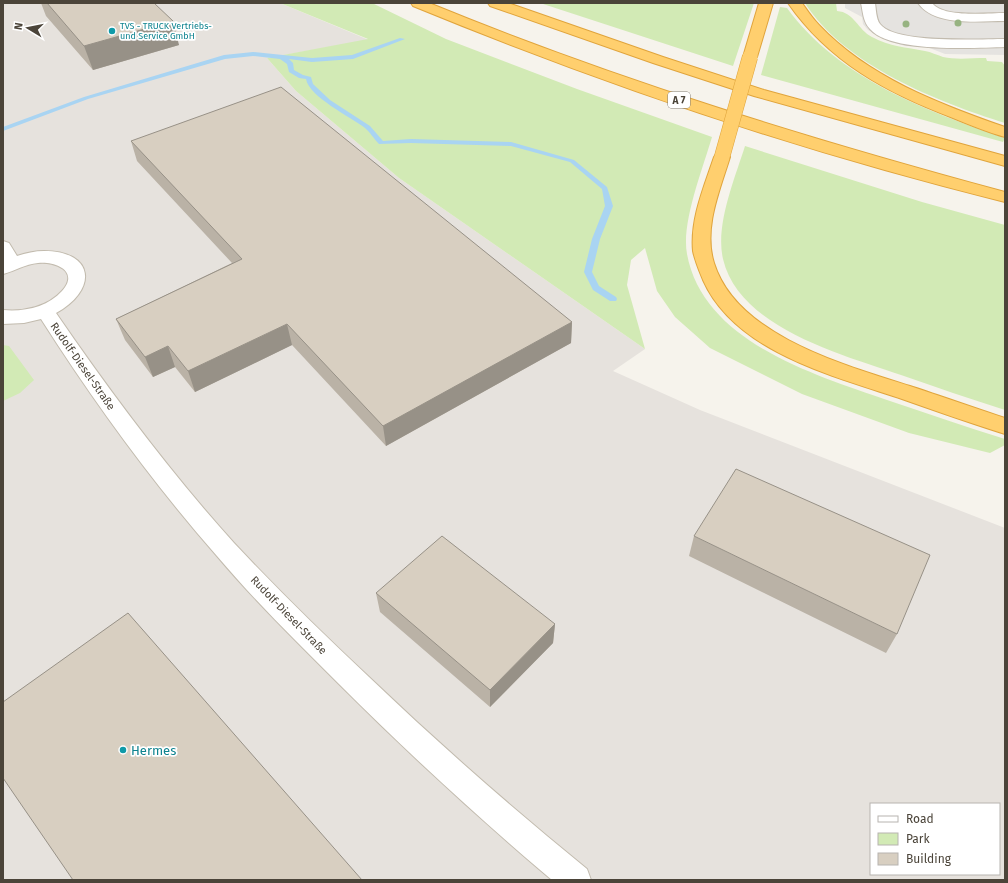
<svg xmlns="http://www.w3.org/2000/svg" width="1008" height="883" viewBox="0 0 1008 883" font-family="'Fira Sans',sans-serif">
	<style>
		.industrial { fill: #e6e2dd; fill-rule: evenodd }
		.green { fill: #d2eab5 }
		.parking { fill: #e5e3e0 }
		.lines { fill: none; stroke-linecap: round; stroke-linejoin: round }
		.stream { fill: #a9d4f2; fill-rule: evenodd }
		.minor-casing { stroke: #c2bbae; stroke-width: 2 }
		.highway-casing { stroke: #e0a43c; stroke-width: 2 }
		.minor { fill: #fff; fill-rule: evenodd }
		.highway { fill: #ffcf6e; fill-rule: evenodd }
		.highway-bridge-casing { stroke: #e0a43c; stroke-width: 16; stroke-linecap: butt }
		.highway-bridge { stroke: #ffcf6e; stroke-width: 15 }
		.tree { fill: #97b381 }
		.wall { fill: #bab2a6 }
		.shaded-wall { fill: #979187 }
		.building { fill: #d8cfc1; stroke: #979187 }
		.culture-dot { fill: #0f9aa8; stroke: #fff; stroke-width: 1.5 }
		.labels { text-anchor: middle; stroke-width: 3.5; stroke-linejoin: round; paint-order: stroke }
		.far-culture-label { font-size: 9px; fill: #0d838f; stroke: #fff; text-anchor: start }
		.shield { fill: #fff; stroke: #817c74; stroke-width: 1 }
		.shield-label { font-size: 10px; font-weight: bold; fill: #4b4439 }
		.street-label { font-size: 11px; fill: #4b4439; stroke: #fff }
		.near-culture-label { font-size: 13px; fill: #0d838f; stroke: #fff; text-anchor: start }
	</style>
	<rect width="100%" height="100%" fill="#f6f3ec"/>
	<path class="industrial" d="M3 3H280L369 40 267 58 296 91 399 178 645 349 613 371 700 410 1005 528V880H3ZM871 804H999V874H871Z"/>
	<path class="green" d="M280 3H372L446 39 577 89 712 137C703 168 681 223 687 254 703 342 815 375 887 400 927 413 966 427 1005 439V445L990 453 909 433 802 394 710 348 675 317 657 291 645 248 631 260 627 285 645 349 399 178 296 91 267 58 368 39Z
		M540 3H754L733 66Z
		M805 3H836L837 11C854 12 858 30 872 37 890 47 906 47 925 51 931 52 937 55 943 57 956 60 972 58 986 58L987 61 1002 62 1005 66V123C938 102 844 65 805 3Z
		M780 7 787 8C838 78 926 111 1005 138L1003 142 761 75Z
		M745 146 922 202 1005 225V410C970 399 936 387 901 375 843 355 739 328 723 259 715 225 735 178 745 146Z
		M3 345 9 346 34 380 20 393 3 401Z"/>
	<path class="parking" d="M845 3H1005V55L945 54 927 47 905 46 886 40 868 30 863 24 862 17 845 8Z"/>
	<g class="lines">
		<path class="stream" d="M400 38 405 39 353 59 312 62 289 59 293 63 294 70 303 75 311 77 313 84 330 100 370 126 383 141 411 139 511 142 574 160 607 187 613 206 600 239 592 272 599 286 616 297 617 299 616 301H610L593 290 584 272 592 239 605 206 602 189 570 162 511 146 411 143 379 144C374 139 370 132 365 128 351 117 309 97 306 79L299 78 289 72 287 64 280 59 253 56 225 59 88 99 3 131V127L84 97 224 55 253 52 312 58 352 55Z"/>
		<defs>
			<path id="minor" d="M861 3H875C876 9 876 19 880 24 895 44 980 39 1005 39V47C975 48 890 53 870 29 863 22 863 12 861 3Z
				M918 3H932C943 18 988 13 1005 13V21C979 21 935 27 918 3Z
				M3 241 9 243 17 256C26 253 35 251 44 251 95 251 98 290 56 313 111 393 169 471 234 543 277 589 323 634 369 677 439 744 512 808 587 869L591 880H552L539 869C470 810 403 748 339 684 297 642 255 601 217 556 152 482 94 402 41 319L24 323 3 324V310C24 312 48 307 62 291 80 271 55 261 38 263 25 264 15 271 3 274Z"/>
			<path id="highway" d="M411 3H429C617 80 809 139 1005 192V202C803 152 605 85 413 6Z
				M488 3H508L663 57 764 90 1005 156V166L754 96 653 63 490 6Z
				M759 3H773L757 57 755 60 750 61 745 60 743 57Z
				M788 3H802C807 10 812 18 819 25 868 77 939 104 1005 127V137C987 132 970 125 953 118 887 93 829 62 788 3Z
				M722 152 728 154 730 157C720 190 703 228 714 263 737 337 848 366 913 387 944 397 974 408 1005 418V434C970 423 936 411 902 399 833 376 735 352 703 280 699 270 695 261 693 251 690 219 704 187 714 157L716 154Z"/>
		</defs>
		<use href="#minor" class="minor-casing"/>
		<use href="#highway" class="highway-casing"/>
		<use href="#minor" class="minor"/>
		<use href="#highway" class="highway"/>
		<defs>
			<path id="highway-bridge" d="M722 157 750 57"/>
		</defs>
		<use href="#highway-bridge" class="highway-bridge-casing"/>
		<use href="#highway-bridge" class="highway-bridge"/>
	</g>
	<g class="tree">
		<circle cx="958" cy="23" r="3.5"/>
		<circle cx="906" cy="24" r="3.5"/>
	</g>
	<path class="wall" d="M41 3H154L179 45 93 70 46 16Z
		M131 141 572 322 571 343 386 446 292 345 195 392 175 367 153 377 125 340 116 319 232 263 137 161Z
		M694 536 897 634 886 653 689 556Z
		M376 593 555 624 553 643 490 707 380 612Z"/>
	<path class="shaded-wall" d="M173 21 179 45 93 70 84 46Z
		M572 322 571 343 386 446 383 426Z
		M287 324 292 345 195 392 188 371Z
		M168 346 175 367 153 377 145 357Z
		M555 624 553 643 490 707V690Z"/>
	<path class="building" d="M47 3H154L173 21 84 46Z
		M281 87 572 322 383 426 287 324 188 371 168 346 145 357 116 319 242 259 131 141Z
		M736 469 930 555 897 634 694 536Z
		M442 536 555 624 490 690 376 593Z
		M128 613 362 880H73L3 778V702Z"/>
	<g class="culture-dot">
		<circle cx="112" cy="31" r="4"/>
		<circle cx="123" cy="750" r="4"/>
	</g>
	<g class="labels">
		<g class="far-culture-label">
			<text x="120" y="29">TVS - TRUCK Vertriebs-<tspan x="120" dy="10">und Service GmbH</tspan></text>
		</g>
		<rect class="shield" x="668" y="92" width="22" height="16" rx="3"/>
		<g class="shield-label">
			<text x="679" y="104">A 7</text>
		</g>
		<g class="street-label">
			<text transform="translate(83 366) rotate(55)" y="4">Rudolf-Diesel-Straße</text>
			<text transform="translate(289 615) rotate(46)" y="4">Rudolf-Diesel-Straße</text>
		</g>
		<g class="near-culture-label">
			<text x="131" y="755">Hermes</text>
		</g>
	</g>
	<rect width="1008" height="883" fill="none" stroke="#4b4439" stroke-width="8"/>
	<rect x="870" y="803" width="130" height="72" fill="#ffffff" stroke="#b7b4b0"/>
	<rect x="878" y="816" width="20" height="6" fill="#ffffff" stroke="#b7b4b0"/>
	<text x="906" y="823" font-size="12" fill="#4b4439">Road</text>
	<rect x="878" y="833" width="20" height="12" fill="#d2eab5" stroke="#b7b4b0"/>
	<text x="906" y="843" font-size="12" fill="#4b4439">Park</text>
	<rect x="878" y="853" width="20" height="12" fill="#d8cfc1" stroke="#b7b4b0"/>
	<text x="906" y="863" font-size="12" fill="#4b4439">Building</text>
	<g transform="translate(28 28) rotate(280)" stroke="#ffffff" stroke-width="3" paint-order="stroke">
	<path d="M0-3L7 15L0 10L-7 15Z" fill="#4b4439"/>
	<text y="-6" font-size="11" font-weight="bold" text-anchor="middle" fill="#4b4439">N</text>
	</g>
</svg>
